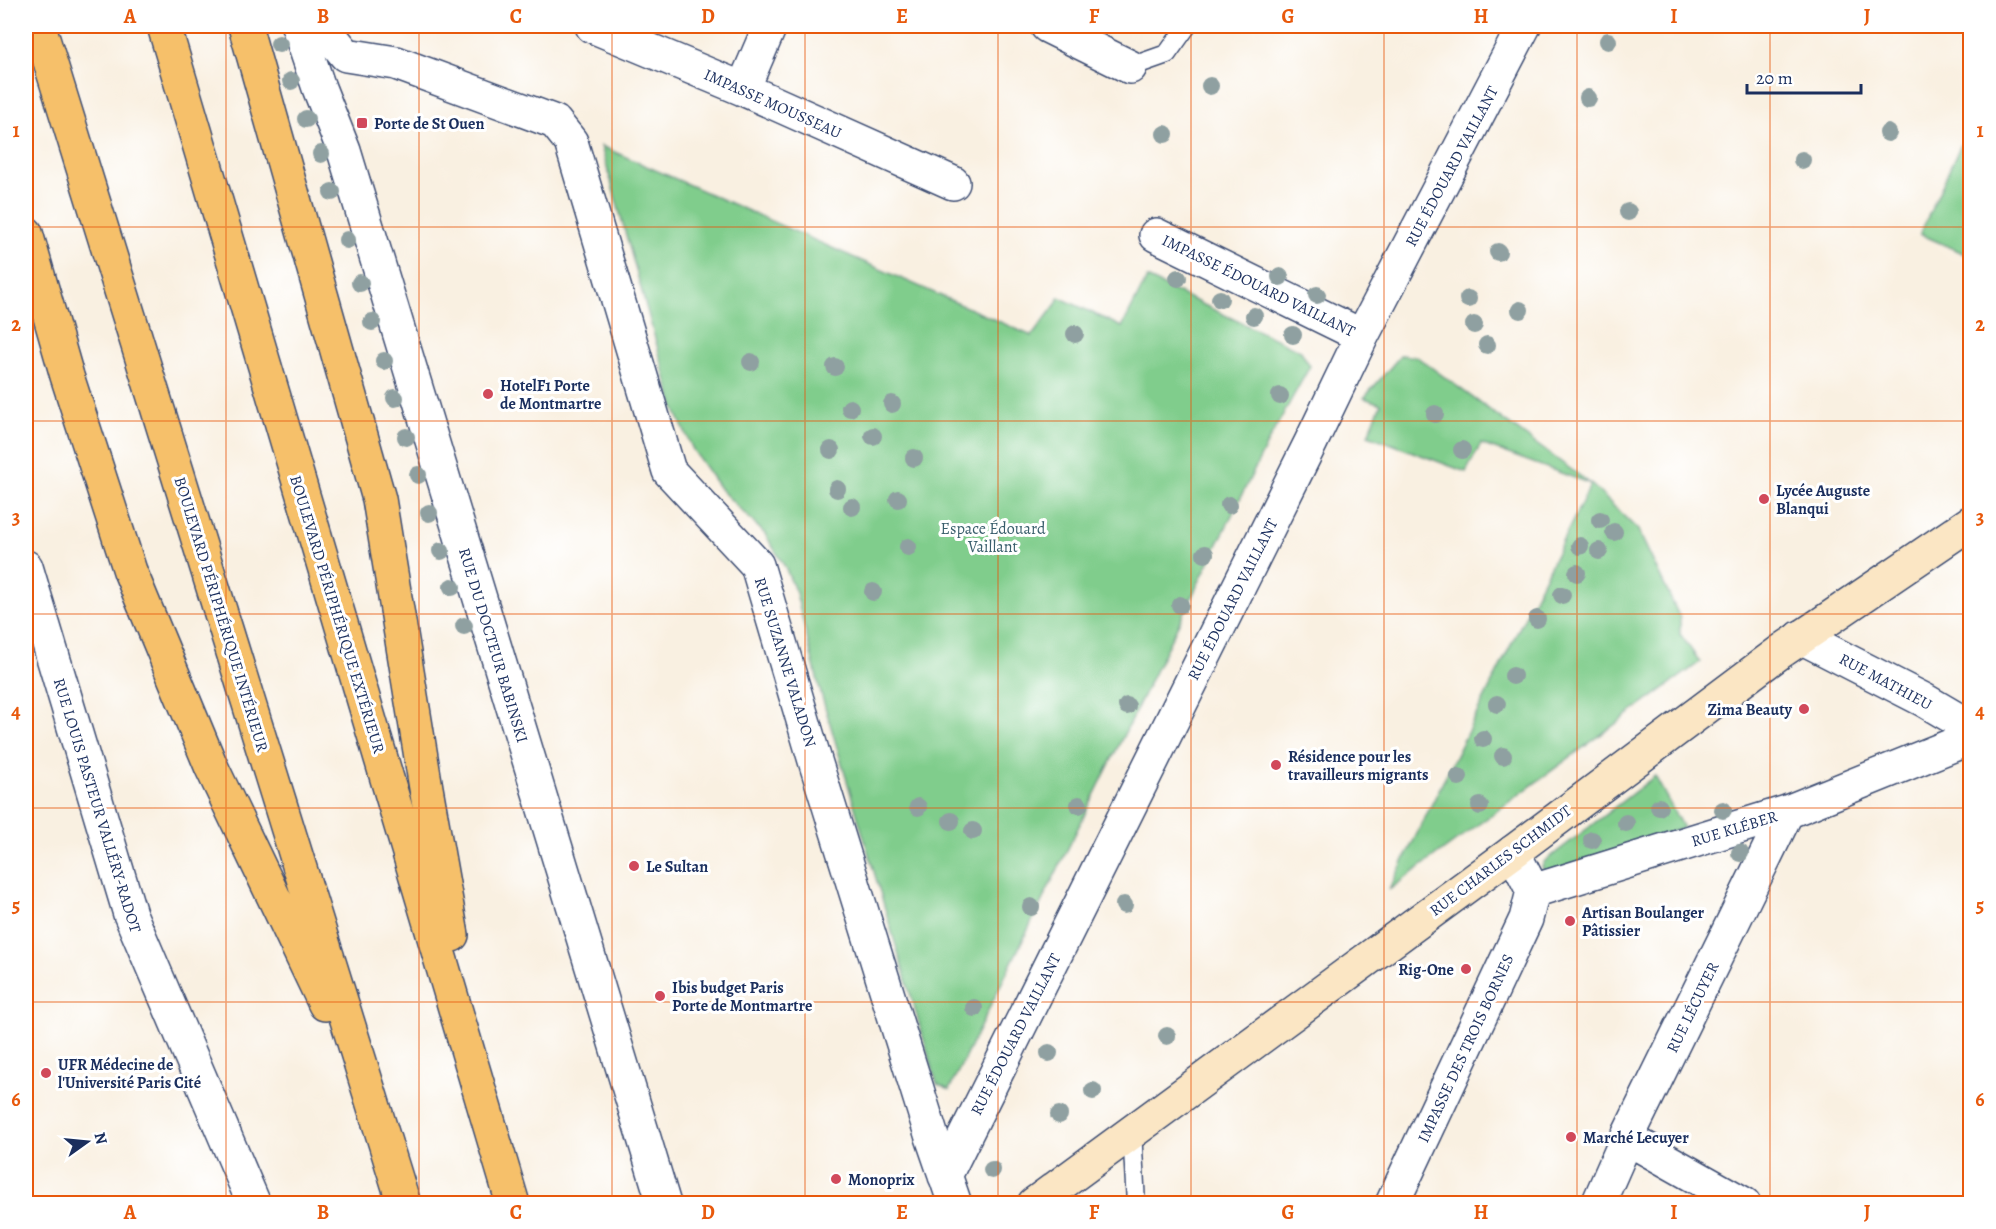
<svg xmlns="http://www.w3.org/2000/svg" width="1996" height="1229" viewBox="0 0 1996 1229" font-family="Alegreya,serif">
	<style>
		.green { fill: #80cd8c; stroke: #4e7e75; stroke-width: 1.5 }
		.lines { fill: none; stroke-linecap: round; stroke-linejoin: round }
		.lane-casing { stroke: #3c4c72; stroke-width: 21 }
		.street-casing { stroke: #3c4c72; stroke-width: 36 }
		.secondary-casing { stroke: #3c4c72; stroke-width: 36 }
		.highway-casing { stroke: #3c4c72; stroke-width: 36 }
		.lane { stroke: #fff; stroke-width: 18 }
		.street { stroke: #fff; stroke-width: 33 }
		.secondary { stroke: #fbe6c4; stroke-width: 33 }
		.highway { stroke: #f6c06b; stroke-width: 33 }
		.tree { fill: #8fa0a1 }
		.grid { fill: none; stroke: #e8590c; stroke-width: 1.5; stroke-opacity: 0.55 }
		.poi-dot { fill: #d1495b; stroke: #fff; stroke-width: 2 }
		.labels { text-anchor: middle; stroke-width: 6; stroke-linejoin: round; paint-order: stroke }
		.street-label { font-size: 16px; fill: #1b2f5e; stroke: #fff }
		.poi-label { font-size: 16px; font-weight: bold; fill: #1b2f5e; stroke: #fff; text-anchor: start }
		.park-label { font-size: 16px; fill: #395e6c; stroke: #fff }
		.neatline { fill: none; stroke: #e8590c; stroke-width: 2 }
		.grid-label { font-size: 20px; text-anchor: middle; font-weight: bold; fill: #e8590c }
	</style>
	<rect width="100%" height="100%" fill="#fff"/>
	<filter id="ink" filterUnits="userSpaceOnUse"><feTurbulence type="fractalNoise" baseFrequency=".0167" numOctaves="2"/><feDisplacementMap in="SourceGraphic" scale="12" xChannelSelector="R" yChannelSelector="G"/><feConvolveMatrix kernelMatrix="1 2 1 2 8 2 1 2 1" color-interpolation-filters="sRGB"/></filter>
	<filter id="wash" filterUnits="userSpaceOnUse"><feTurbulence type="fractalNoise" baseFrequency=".008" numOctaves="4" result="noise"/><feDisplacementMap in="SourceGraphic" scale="24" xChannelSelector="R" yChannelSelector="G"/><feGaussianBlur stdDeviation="1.35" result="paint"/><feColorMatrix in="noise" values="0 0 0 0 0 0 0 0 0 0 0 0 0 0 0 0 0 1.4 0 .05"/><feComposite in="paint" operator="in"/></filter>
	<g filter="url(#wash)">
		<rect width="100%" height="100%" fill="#f9f0e1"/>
		<path class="green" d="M1970 124V256L1920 234Z
			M601 146 1032 336 1056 304 1059 297 1122 327 1147 278 1301 351 1310 366 1269 440 949 1090 937 1084 820 690 796 593 785 567 765 534 721 490 693 450 675 410Z
			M1401 355 1417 357 1591 484 1638 530 1680 618V634L1700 662 1389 890 1591 484 1481 444 1466 472 1368 435 1381 404 1364 398Z
			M1655 776 1683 828 1546 874 1542 867 1544 862Z"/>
	</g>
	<g filter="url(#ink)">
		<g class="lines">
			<defs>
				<path id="lane" d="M1130 67 1167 54 1187 26
					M1132 1130 1136 1204"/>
				<path id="street" d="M298 26 319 88 344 151 664 1204
					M324 26 328 33 346 55
					M592 26 743 89 953 183
					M1047 26 1130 67
					M346 55 396 63 555 122 571 142 669 471 757 565 816 764 931 1134 955 1204
					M743 89 770 26
					M1156 235 1362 336
					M26 567 130 914 254 1204
					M1801 637 1924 700 1970 727
					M1513 852 1533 891 1787 812 1970 738
					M1627 1138 1744 1204
					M945 1176 1311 442 1362 336 1524 26
					M1392 1204 1526 919 1533 891
					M1598 1204 1627 1138 1787 812"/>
				<path id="secondary" d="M1034 1204 1513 852 1780 652 1970 523"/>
				<path id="highway" d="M39 26 404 1204
					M164 26 513 1204
					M245 26 379 499 426 788 452 935
					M26 233 67 376 130 571 211 766 325 1004"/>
			</defs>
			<use href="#lane" class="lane-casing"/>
			<use href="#street" class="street-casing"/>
			<use href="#secondary" class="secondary-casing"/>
			<use href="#highway" class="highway-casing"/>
			<use href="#lane" class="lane"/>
			<use href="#street" class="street"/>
			<use href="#secondary" class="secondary"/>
			<use href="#highway" class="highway"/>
		</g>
		<g class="tree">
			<circle cx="1608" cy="41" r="9"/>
			<circle cx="279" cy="44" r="9"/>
			<circle cx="291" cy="81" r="9"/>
			<circle cx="1210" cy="86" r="9"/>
			<circle cx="1588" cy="98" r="9"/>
			<circle cx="306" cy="119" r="9"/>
			<circle cx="1888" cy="133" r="9"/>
			<circle cx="1165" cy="134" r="9"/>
			<circle cx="321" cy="154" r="9"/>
			<circle cx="1802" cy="160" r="9"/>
			<circle cx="332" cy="192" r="9"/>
			<circle cx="1628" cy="212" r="9"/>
			<circle cx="347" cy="240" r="9"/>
			<circle cx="1498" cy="252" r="9"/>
			<circle cx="1280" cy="277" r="9"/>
			<circle cx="1178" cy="278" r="9"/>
			<circle cx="360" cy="283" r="9"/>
			<circle cx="1317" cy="295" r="9"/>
			<circle cx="1220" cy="299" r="9"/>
			<circle cx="1468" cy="299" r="9"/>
			<circle cx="1520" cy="310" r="9"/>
			<circle cx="1254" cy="316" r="9"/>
			<circle cx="372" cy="322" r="9"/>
			<circle cx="1474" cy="325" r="9"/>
			<circle cx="1075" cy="334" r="9"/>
			<circle cx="1293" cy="335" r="9"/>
			<circle cx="1487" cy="345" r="9"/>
			<circle cx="384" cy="361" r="9"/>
			<circle cx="751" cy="362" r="9"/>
			<circle cx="835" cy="367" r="9"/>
			<circle cx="1280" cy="396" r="9"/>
			<circle cx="395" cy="398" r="9"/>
			<circle cx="892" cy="404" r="9"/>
			<circle cx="850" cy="408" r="9"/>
			<circle cx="1435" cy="414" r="9"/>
			<circle cx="873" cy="436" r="9"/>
			<circle cx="406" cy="437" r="9"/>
			<circle cx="831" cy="450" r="9"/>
			<circle cx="1462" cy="450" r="9"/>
			<circle cx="914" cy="458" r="9"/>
			<circle cx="418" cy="475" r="9"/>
			<circle cx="837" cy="489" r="9"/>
			<circle cx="898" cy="499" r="9"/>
			<circle cx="1229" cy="505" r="9"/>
			<circle cx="852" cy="507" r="9"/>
			<circle cx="429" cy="513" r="9"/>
			<circle cx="1600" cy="520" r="9"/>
			<circle cx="1614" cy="532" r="9"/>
			<circle cx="1580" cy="546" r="9"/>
			<circle cx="908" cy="547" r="9"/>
			<circle cx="441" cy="551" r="9"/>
			<circle cx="1599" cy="551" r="9"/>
			<circle cx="1205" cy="554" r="9"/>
			<circle cx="1577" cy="573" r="9"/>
			<circle cx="452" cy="587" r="9"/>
			<circle cx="873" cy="592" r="9"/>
			<circle cx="1562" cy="595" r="9"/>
			<circle cx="1180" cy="605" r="9"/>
			<circle cx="1537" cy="619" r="9"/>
			<circle cx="464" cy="626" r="9"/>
			<circle cx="1513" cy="676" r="9"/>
			<circle cx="1497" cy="704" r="9"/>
			<circle cx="1127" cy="706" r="9"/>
			<circle cx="1483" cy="739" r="9"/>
			<circle cx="1503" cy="756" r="9"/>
			<circle cx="1459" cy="777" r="9"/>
			<circle cx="1079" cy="805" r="9"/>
			<circle cx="1480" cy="806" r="9"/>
			<circle cx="918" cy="807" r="9"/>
			<circle cx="1659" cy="807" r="9"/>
			<circle cx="1723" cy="810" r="9"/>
			<circle cx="951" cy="821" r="9"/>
			<circle cx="1626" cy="823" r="9"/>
			<circle cx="973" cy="831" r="9"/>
			<circle cx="1592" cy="840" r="9"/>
			<circle cx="1740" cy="853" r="9"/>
			<circle cx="1124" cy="905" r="9"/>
			<circle cx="1031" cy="907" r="9"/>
			<circle cx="974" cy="1008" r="9"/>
			<circle cx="1167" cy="1036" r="9"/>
			<circle cx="1049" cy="1053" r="9"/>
			<circle cx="1093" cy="1091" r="9"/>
			<circle cx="1059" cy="1115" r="9"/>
			<circle cx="992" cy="1170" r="9"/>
		</g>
	</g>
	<path class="grid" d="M226 26V1204M419 26V1204M612 26V1204M805 26V1204M998 26V1204M1191 26V1204M1384 26V1204M1577 26V1204M1770 26V1204M26 227H1970M26 421H1970M26 614H1970M26 808H1970M26 1002H1970"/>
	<g class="poi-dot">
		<rect x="356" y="117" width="12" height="12" rx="3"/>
		<circle cx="488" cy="394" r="6"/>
		<circle cx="1764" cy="499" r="6"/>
		<circle cx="1804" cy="709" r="6"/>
		<circle cx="1276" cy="765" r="6"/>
		<circle cx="634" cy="866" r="6"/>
		<circle cx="1570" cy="921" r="6"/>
		<circle cx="1466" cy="969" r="6"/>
		<circle cx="660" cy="996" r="6"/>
		<circle cx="46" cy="1073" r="6"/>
		<circle cx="1571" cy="1137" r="6"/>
		<circle cx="836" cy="1179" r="6"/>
	</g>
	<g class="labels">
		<g class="street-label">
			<text transform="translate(773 103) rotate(24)" y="6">IMPASSE MOUSSEAU</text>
			<text transform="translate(1451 166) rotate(-62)" y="6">RUE ÉDOUARD VAILLANT</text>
			<text transform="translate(1259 285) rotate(26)" y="6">IMPASSE ÉDOUARD VAILLANT</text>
			<text transform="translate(1232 599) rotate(-63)" y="6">RUE ÉDOUARD VAILLANT</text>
			<text transform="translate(222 614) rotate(73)" y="6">BOULEVARD PÉRIPHÉRIQUE INTÉRIEUR</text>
			<text transform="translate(338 614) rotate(73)" y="6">BOULEVARD PÉRIPHÉRIQUE EXTÉRIEUR</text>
			<text transform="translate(494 645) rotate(73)" y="6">RUE DU DOCTEUR BABINSKI</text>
			<text transform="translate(786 662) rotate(73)" y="6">RUE SUZANNE VALADON</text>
			<text transform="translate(1886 681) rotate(28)" y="6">RUE MATHIEU</text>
			<text transform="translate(98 805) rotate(73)" y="6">RUE LOUIS PASTEUR VALLÉRY-RADOT</text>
			<text transform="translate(1734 828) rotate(-17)" y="6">RUE KLÉBER</text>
			<text transform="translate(1500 860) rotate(-37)" y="6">RUE CHARLES SCHMIDT</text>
			<text transform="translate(1692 1007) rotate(-64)" y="6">RUE LÉCUYER</text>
			<text transform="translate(1015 1034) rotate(-63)" y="6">RUE ÉDOUARD VAILLANT</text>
			<text transform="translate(1465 1048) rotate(-65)" y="6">IMPASSE DES TROIS BORNES</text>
		</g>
		<g class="poi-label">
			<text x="374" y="129">Porte de St Ouen</text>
			<text x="500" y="391">HotelF1 Porte<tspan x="500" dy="18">de Montmartre</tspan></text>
			<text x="1776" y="496">Lycée Auguste<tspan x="1776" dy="18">Blanqui</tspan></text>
			<text x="1792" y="715" text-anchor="end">Zima Beauty</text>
			<text x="1288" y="762">Résidence pour les<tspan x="1288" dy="18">travailleurs migrants</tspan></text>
			<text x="646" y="872">Le Sultan</text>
			<text x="1582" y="918">Artisan Boulanger<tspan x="1582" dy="18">Pâtissier</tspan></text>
			<text x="1454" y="975" text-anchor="end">Rig-One</text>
			<text x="672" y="993">Ibis budget Paris<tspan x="672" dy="18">Porte de Montmartre</tspan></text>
			<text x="58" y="1070">UFR Médecine de<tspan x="58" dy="18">l'Université Paris Cité</tspan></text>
			<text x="1583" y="1143">Marché Lecuyer</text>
			<text x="848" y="1185">Monoprix</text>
		</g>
		<g class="park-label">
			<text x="993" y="534">Espace Édouard<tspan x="993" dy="18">Vaillant</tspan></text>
		</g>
	</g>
	<rect width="1996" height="1229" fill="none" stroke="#fff" stroke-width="66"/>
	<g transform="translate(87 1142) rotate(75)" stroke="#ffffff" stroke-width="4.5" paint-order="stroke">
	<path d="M0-4.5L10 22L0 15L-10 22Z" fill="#1b2f5e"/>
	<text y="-9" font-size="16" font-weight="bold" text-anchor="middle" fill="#1b2f5e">N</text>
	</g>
	<path d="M1747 84v9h114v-9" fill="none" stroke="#1b2f5e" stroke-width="3"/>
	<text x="1756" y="84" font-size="18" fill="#1b2f5e" stroke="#ffffff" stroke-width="4.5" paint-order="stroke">20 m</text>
	<rect x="33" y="33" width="1930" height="1163" class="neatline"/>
	<g class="grid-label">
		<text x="130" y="23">A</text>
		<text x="323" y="23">B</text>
		<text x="516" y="23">C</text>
		<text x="708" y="23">D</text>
		<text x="902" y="23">E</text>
		<text x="1094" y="23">F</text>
		<text x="1288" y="23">G</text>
		<text x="1481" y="23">H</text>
		<text x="1674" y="23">I</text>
		<text x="1867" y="23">J</text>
		<text x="16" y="137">1</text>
		<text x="1980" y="137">1</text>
		<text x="16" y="331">2</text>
		<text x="1980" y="331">2</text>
		<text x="16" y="524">3</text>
		<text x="1980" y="524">3</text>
		<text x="16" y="718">4</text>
		<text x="1980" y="718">4</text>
		<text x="16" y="912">5</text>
		<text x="1980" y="912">5</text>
		<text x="16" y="1106">6</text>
		<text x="1980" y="1106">6</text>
		<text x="130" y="1219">A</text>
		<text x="323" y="1219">B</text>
		<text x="516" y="1219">C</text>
		<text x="708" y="1219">D</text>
		<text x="902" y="1219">E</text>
		<text x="1094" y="1219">F</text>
		<text x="1288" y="1219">G</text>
		<text x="1481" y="1219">H</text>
		<text x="1674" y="1219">I</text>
		<text x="1867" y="1219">J</text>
	</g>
</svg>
